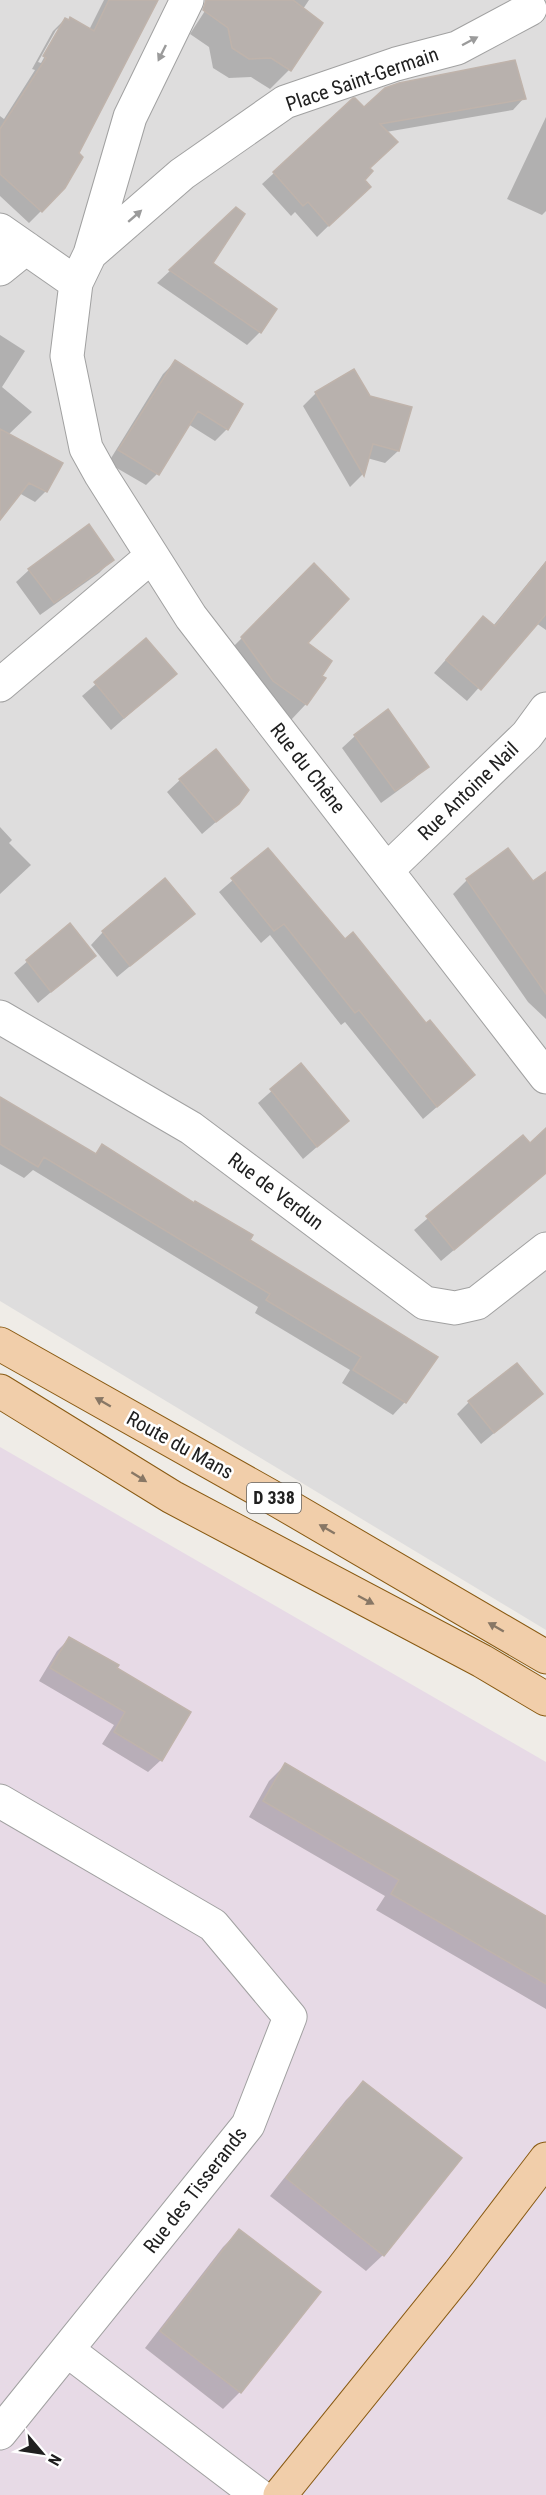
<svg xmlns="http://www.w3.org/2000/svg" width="546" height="2495" viewBox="0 0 546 2495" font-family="'Roboto Condensed',sans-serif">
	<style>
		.residential { fill: #dedddd }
		.industrial { fill: #e7dae6 }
		.shadow { fill: #0003; fill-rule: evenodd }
		.building { fill: #b8b1ad; stroke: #bfb3ab; stroke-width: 1.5 }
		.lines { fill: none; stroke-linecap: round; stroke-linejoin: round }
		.minor-casing { stroke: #a1a1a1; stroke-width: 35 }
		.major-casing { stroke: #895a12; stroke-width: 35 }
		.minor { stroke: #fff; stroke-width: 33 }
		.major { stroke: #f1ceaa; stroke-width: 33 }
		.oneway { fill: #9b9b9b }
		.oneway2 { fill: #887765 }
		.labels { text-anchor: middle; stroke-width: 5; stroke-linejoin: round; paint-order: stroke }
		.shield { fill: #fff; stroke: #636363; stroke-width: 1.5 }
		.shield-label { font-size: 18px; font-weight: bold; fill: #202020 }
		.street-label { font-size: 20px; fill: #202020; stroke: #fff }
	</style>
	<rect width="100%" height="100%" fill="#efece7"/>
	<path class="residential" d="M0 0H546V1630L0 1301Z"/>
	<path class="industrial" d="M0 1447 546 1762V2495H0Z"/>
	<path class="shadow" d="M104 0H155L41 211 29 223 0 196V116L4 119 35 70 32 69 53 31 65 19 89 30ZM62 25 41 63 38 62 56 30Z
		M212 0H309L303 9 289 70 270 89 251 77 229 78 213 68 209 47 190 34Z
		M524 98 513 110 386 132 357 198 317 237 295 212 291 216 262 184 354 100 364 109Z
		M546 117V211L542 215 507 199Z
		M236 209 211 263 275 309 260 332 247 345 157 283Z
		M0 335 25 351 2 387 32 412 8 435 46 491 35 502 19 493 0 517Z
		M175 362 241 404 227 429 215 441 188 424 157 474 146 485 108 463 163 374Z
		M316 393 398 451 385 463 367 458 362 475 350 487 303 406Z
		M112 560 99 573 40 615 16 582 29 570Z
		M546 561V630L536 623 467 701 434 673 483 618 493 626Z
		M314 565 306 644 320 676 306 704 291 720 226 654Z
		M146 641 175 674 111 730 82 696Z
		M355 736 427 766 414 779 381 803 342 748Z
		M180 780 238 803 202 834 167 792Z
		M0 827 12 840 9 843 31 865 0 894Z
		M268 850 460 1087 423 1119 345 1022 341 1025 270 935 261 943 219 892Z
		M507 851 532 883 546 873V1019L528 1002 453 894 467 880Z
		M193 914 117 977 91 945 103 932Z
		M69 925 94 956 38 1003 14 973Z
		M301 1065 347 1121 303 1159 258 1103Z
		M0 1100 94 1155 102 1146 248 1241 405 1402 393 1415 342 1383 350 1370 255 1313 258 1307 33 1170 24 1178 0 1164Z
		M546 1130V1172L441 1261 414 1230 523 1137 530 1145Z
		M541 1394 481 1444 457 1414 469 1402Z
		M69 1639 115 1669 161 1760 148 1772 102 1744 114 1725 39 1681 57 1651Z
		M285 1765 546 1918V2009L376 1910 385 1896 249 1817 269 1781Z
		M363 2083 383 2255 366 2271 270 2196 346 2100Z
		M239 2231 240 2392 223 2409 145 2348 223 2247Z"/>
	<path class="building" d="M109 0H158L79 153 83 157 65 188 42 212 0 174V129L46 58 43 56 65 18 69 20 70 17 94 31Z
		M206 0H293L323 23 291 71 271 58 249 59 232 48 228 28 203 10Z
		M515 60 526 99 380 124 398 142 370 168 373 171 365 180 371 187 329 226 308 202 303 206 273 172 353 98H355L364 107 385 88 399 83Z
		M236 207 245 214 213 263 277 309 261 333 169 270Z
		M175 360 243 404 228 430 198 411 159 475 118 450Z
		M354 369 370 396 412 407 399 451 373 444 364 476 315 392Z
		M0 429 63 463 47 492 29 483 0 520Z
		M89 524 114 560 54 603 28 569Z
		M546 562V614L481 690 446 660 483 616 495 626Z
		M314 563 349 599 308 643 332 661 322 676 326 678 307 705 273 681 241 637Z
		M146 638 177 674 124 718 94 682Z
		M388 709 429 767 395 791 354 735Z
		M216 749 249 790 239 804 216 822 179 779Z
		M268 848 345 939 353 932 426 1023 430 1020 475 1075 437 1107 359 1010 355 1013 284 924 274 931 231 878Z
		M508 848 533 881 546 872V994L466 879Z
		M165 878 195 914 130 966 102 931Z
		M70 923 96 956 51 992 26 960Z
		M301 1063 349 1121 317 1147 270 1089Z
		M0 1097 96 1154 102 1144 194 1203 195 1201 253 1235 250 1240 438 1357 406 1403 353 1370 361 1357 266 1300 270 1294 44 1157 38 1167 0 1144Z
		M546 1128V1173L454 1250 426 1216 523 1135 530 1143Z
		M517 1363 543 1394 494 1433 468 1401Z
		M69 1637 119 1665 117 1668 191 1712 162 1761 114 1732 125 1712 50 1668Z
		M285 1763 546 1916V1984L391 1894 399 1880 263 1801Z
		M363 2081 462 2158 384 2256 286 2178Z
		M239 2229 321 2292 241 2393 160 2331Z"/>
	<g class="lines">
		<defs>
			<path id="minor" d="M187 0 130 117 90 254 76 283 67 356 86 448 101 475 191 617 546 1077
				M0 230 76 283
				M90 254 182 174 285 102 396 64 457 48 530 9
				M0 269 26 248
				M0 685 152 556
				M387 870 527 735 546 709
				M0 1017 191 1128 425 1303 455 1308 477 1303 546 1249
				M0 1801 213 1925 290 2017 248 2125 0 2433
				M67 2350 258 2495"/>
			<path id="major" d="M0 1344 277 1500 546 1657
				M0 1391 172 1497 482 1661 546 1699
				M280 2495 459 2273 546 2159"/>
		</defs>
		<use href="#minor" class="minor-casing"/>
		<use href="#major" class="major-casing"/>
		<use href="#minor" class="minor"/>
		<use href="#major" class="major"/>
	</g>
	<defs><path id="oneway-solid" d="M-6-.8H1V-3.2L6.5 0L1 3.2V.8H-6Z" transform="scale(1.5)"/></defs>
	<g class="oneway">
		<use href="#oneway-solid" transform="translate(470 41) rotate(-28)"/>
		<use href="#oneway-solid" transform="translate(162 53) rotate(116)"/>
		<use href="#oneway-solid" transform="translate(135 216) rotate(-41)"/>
	</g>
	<g class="oneway2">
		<use href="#oneway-solid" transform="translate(103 1402) rotate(-150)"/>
		<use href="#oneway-solid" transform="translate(139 1477) rotate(32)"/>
		<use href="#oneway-solid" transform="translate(327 1529) rotate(-150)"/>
		<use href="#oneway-solid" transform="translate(366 1600) rotate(28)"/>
		<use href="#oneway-solid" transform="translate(496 1627) rotate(-150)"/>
	</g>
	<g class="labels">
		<rect class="shield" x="247" y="1483" width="54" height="30" rx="4.5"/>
		<g class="shield-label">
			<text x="274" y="1504">D 338</text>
		</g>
		<g class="street-label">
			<text transform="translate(362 79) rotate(-19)" y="7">Place Saint-Germain</text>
			<text transform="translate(308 768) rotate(52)" y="7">Rue du Chêne</text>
			<text transform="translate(468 791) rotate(-44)" y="7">Rue Antoine Nail</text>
			<text transform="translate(276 1191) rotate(37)" y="7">Rue de Verdun</text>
			<text transform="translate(180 1445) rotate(29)" y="7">Route du Mans</text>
			<text transform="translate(195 2190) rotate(-52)" y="7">Rue des Tisserands</text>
		</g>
	</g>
	<g transform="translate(42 2453) rotate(119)" stroke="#ffffff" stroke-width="4.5" paint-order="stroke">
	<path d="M0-4.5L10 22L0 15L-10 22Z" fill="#202020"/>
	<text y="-9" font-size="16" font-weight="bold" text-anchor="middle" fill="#202020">N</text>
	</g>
</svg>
